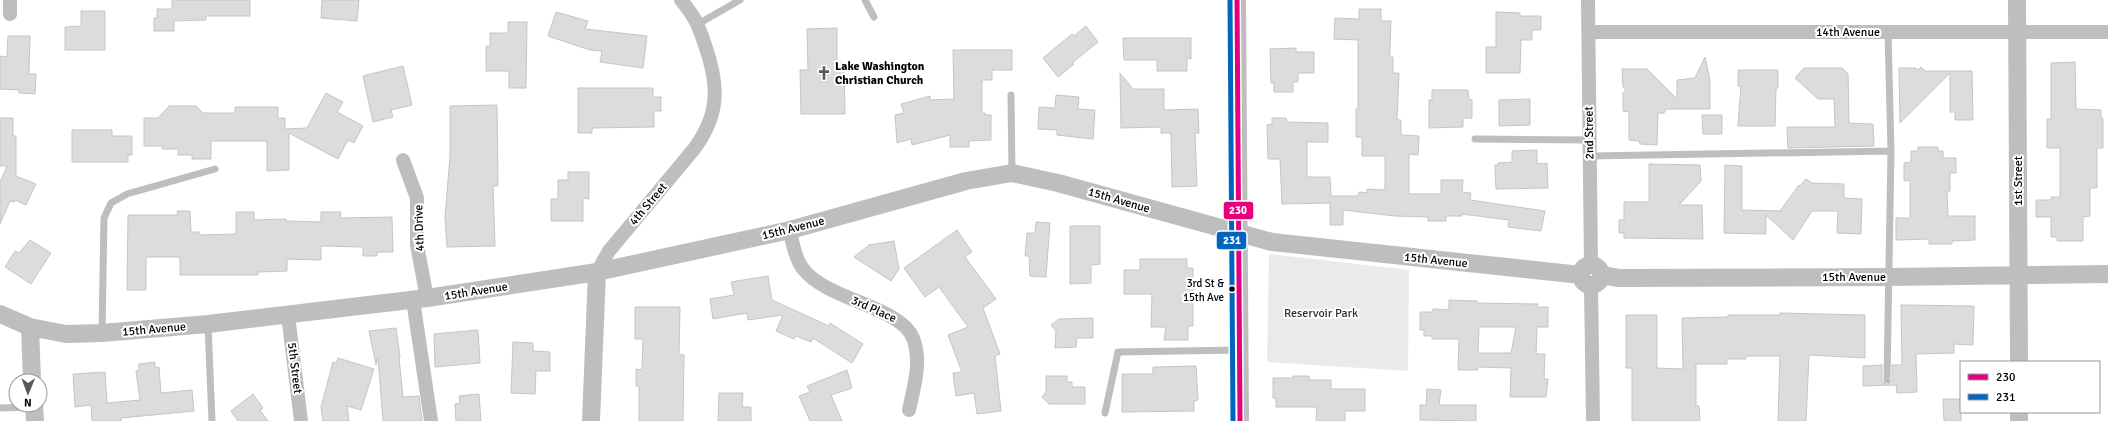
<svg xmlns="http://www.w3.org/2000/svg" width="2108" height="421" viewBox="0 0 2108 421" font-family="Signika,sans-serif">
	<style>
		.park { fill: #eaeaea }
		.building { fill: #dcdcdc; stroke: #c5c5c5; fill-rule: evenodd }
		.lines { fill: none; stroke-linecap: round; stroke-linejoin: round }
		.service { stroke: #bebebe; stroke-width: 7 }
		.minor { stroke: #bebebe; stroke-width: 14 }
		.tertiary { stroke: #bebebe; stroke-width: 18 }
		.bus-1-casing { stroke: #fff; stroke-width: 8 }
		.bus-2-casing { stroke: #fff; stroke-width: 8 }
		.bus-1 { stroke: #e5007d; stroke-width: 5 }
		.bus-2 { stroke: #0065bd; stroke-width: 5 }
		.bus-dot { fill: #000; stroke: #fff; stroke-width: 1.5 }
		.labels { text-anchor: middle; stroke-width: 4; stroke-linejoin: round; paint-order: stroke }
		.bus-label { font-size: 11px; fill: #000; stroke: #fff; text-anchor: end }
		.street-label { font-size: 12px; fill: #000; stroke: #fff }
		.poi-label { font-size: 12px; font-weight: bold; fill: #000; stroke: #fff; text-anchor: start }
		.park-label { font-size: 12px; fill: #2f2f2f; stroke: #fff }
		.line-badge { stroke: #fff; stroke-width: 1.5 }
		.badge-label { font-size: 11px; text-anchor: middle; font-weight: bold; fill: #fff }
	</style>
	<rect width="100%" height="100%" fill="#fff"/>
	<path class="park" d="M1269 254 1409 270 1408 371 1267 362Z"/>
	<path class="building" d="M172 0H250V16H206V20L174 21V31H154V18H157V9H172Z
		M322 0H359L357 21 321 18Z
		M1359 9H1381V21H1391L1390 48V57H1393V73H1399L1397 120H1401V135L1419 136 1418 155 1409 154V194H1441V180H1463L1462 192 1471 193 1470 200 1545 211 1541 231 1508 227 1509 220 1462 214V216H1446V221H1428V217L1395 216 1343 210V225H1330V203L1282 204 1280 159H1268L1267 125 1272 124V118H1286L1287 122 1328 123V142H1307V177H1330L1331 196H1358L1359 192 1367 193V189L1385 190V156H1362V137H1356V109H1358V40L1334 39 1335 18 1359 19Z
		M81 11H105V50H65V27L81 26Z
		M556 12 588 21 585 29 647 36 643 68 600 62 602 51 590 50 548 36Z
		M1496 12 1520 13V16H1541V30H1532V40H1521L1520 73H1486V47H1496Z
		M508 22H527L526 88H509V71H486V46H490V33H508Z
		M1086 26 1098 42 1072 63 1074 64 1058 77 1043 58 1072 34 1074 36Z
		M837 28V63H844L845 114H801L800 70H808L807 29Z
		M8 36H30L29 74H36L35 94 19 93V90L0 89V56L7 57Z
		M1123 38H1191V59L1187 58V71H1157V60H1124Z
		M1296 48V52H1314V73H1298V82H1293V92H1274V83H1271L1270 49Z
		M953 50H1012V70H992V80H982V113H985V115H991V140L969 141V147H950V135L912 145 911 139 897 143 895 115 904 113 901 104 930 96V100L954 99Z
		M1705 57 1710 80V109H1666L1664 113H1658L1657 145 1640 144 1639 141 1629 140V112L1623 111V93L1626 90 1623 87 1622 69H1647L1677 99V80L1695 78Z
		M2075 62 2076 109 2101 110V119L2103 118V148H2097V188H2090V216L2083 217V241H2057V237H2051V217H2036V200H2051V197H2060V148H2047V119H2051V63Z
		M403 66 412 105 391 110 393 117 373 122 363 76Z
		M1921 67 1925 71H1972L1973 120H1955V112H1950V73L1900 123 1899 68H1916L1918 70Z
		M1804 68H1842L1848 74 1849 123 1873 124 1874 146 1788 148 1787 127H1835L1834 99H1818L1795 78Z
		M1738 70H1778V88H1776L1775 126H1738L1741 86H1738Z
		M1120 73 1133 89H1164V110L1198 109 1199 133H1195L1197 186 1172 187 1171 133H1161V127L1121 128Z
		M578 88H653V97H661V111H654V127L592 128V133H578Z
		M1432 90H1468L1469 99 1472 100V118H1463V127L1429 128V100H1432Z
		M326 93 343 102 337 112 363 126 354 143 348 140 338 159 289 133V170L267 171V141H211V159H192V155H178V149H162V146H144V118H158L169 106H196L203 113H235V107H278V118H285V129L307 128Z
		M1056 95 1079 97 1078 109 1095 110 1093 139 1057 135V130L1038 129 1039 107 1055 108Z
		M1530 99V125L1499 126V100Z
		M497 105 498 186H493L495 246 447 247 445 217 450 157V106Z
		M1702 115H1722V134H1703Z
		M0 118H13V136H16V176L36 184 26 205 15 200 14 202 10 201 0 224V182L7 166H0Z
		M72 130H112V136H132V155H128V162H72Z
		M1918 147H1938V151H1943V158H1956V173H1950V191H1947L1948 216H1975V240L1952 241V244H1929V239L1896 240V218H1910V180L1904 181V163L1911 162V151H1918Z
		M1537 150V164L1547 163 1548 188 1496 189 1495 165H1498V163L1512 162V151Z
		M1649 164 1700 165 1701 181 1679 205H1702L1703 239 1624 238V233H1619V220H1624V202H1649Z
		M1725 165 1742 166V210L1780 211 1799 185 1800 186 1806 179 1812 183 1844 184V198L1862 199 1861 234 1837 233 1838 211H1812L1793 240 1766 215V234L1724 233Z
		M568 172H589V199L583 198V221H551V199H558V180H568Z
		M177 211H190L191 232H199V235L236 234V212H254V220L286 219V221L321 222V212H341L340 218 392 217 393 252H377V256H363V247L321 246V260L287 259V271L258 272V275H180V257H146V290H127L128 215H178Z
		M1036 222 1050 223 1046 277 1030 276 1029 256H1025L1027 233H1035Z
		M1070 226H1100V264L1091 265V283L1070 284Z
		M957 230 972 252 965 257 996 299 983 308 1000 354 995 356 1001 411 977 414 974 393 956 396 953 373 962 372 948 335 968 327 939 287 925 297 904 268Z
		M30 240 51 253 31 284 5 267 15 251 19 253Z
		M894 241 899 269 891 281 854 257 869 245Z
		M1140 259H1187V268H1193V326H1188V340H1164L1166 327H1151L1152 294H1124V270H1140Z
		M768 276 772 300 829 326 830 323 863 344 852 363 813 338 811 342 796 336 794 339 776 331 783 315 748 320 747 313 713 319 710 299 734 295 731 282Z
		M1449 300 1477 301V303L1538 304 1537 307H1548V327H1537L1536 354H1545L1544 379H1548L1546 397H1510L1511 368 1478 367V370H1458L1459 339H1432V336H1424V330H1420V312H1433V309L1449 310ZM1479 327H1516L1511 353H1478Z
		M1901 305 1974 306 1973 345 1954 344V353L1916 354 1917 392 1897 393 1896 385 1863 386V366L1882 365V382L1887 385 1892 380V365H1902Z
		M635 307H680L679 354 684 355 683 421H639V386H636V369L642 370 643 339H635Z
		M1780 313 1865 315V358L1809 355 1806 421H1778L1780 356H1746V359H1727V364H1696V406H1699L1700 421H1632V368H1626V315H1657V368L1683 369 1682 318 1728 317V315H1780Z
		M1093 318V338H1077L1076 347 1055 348 1056 331 1051 325 1059 319Z
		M396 328 400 357 399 358 403 397 419 396 422 421H383L378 358 376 365 369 331Z
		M478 330 480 363 435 367 434 334Z
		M513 342 533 343V351L550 352V371H536L535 394 511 393Z
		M338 358 374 369 361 410 347 406 349 421H323L321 407 333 362 336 363Z
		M155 362V368L159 367 161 393 192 390 194 411 121 418V421H92L91 405 75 407 73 374 105 372 107 403 140 400 136 371 139 370V364Z
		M1196 366 1198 400 1194 401V411L1122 412V374H1153V367Z
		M847 370 852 388 831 395 842 421H810L799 396 810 392 807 386Z
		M1046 376H1067V382H1072V387H1085V404H1049L1042 397 1046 392Z
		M1293 376H1309V380H1331V389H1365V411H1345V421H1316L1317 407H1276V398H1273V378H1293Z
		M1427 389 1441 390 1439 405H1476V421L1420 420V405H1426Z
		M719 393H743L742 407H751V421H718Z
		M253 394 263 408 260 410 268 421H238L231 411Z
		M479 394 481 421H456L455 404 460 403 459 396Z
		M1943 399H1961V421H1944Z"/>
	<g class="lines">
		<path class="service" d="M865 0 874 17
			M698 24 740 0
			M1011 95 1012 173
			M1475 139 1589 140
			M1590 156 1891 151
			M208 325 212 421
			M102 333 104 218 111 203 127 194 215 169
			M1887 380 1891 151 1888 32
			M0 408 34 407
			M1105 413 1118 352 1239 350"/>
		<path class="minor" d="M1588 0 1591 265
			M10 14V0
			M1588 32H2108
			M403 160 417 198V245L427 298
			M790 230C792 242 796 261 804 270 828 300 901 307 913 338 922 361 914 387 909 410
			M597 272 609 251 694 149C720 114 719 85 705 45 698 24 695 17 681 0
			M1591 285 1593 421
			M413 300 431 421
			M288 315 301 421"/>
		<path class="tertiary" d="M1237 0 1240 421
			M2017 0 2019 362
			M1581 275a10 10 0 1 1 20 0a10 10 0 1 1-20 0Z
			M1601 275 1619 278 1888 277 2108 274
			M0 314 30 327 66 334 102 333 208 324 427 298 597 272 790 230 966 181 1012 173 1058 183 1272 242 1581 275
			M30 327 32 381
			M34 405 35 421
			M2019 412V421
			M591 421 597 272"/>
		<defs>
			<path id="bus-1" d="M1237 0 1240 421"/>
			<path id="bus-2" d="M1230 0 1233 421"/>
		</defs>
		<use href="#bus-1" class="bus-1-casing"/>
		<use href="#bus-2" class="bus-2-casing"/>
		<use href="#bus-1" class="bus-1"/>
		<use href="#bus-2" class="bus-2"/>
	</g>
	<defs>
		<symbol id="church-bare" viewBox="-9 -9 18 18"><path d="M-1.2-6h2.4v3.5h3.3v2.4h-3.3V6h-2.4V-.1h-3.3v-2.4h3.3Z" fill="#595959" stroke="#fff" stroke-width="2.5" paint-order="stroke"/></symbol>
	</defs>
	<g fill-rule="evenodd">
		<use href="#church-bare" x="814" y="63" width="20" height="20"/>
	</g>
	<circle class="bus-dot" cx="1232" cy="289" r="3.5"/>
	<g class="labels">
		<g class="bus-label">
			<text x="1224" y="287">3rd St &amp;<tspan x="1224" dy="14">15th Ave</tspan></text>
		</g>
		<g class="street-label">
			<text x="1848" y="36">14th Avenue</text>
			<text transform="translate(1589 133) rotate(-91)" y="4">2nd Street</text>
			<text transform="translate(2018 181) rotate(-90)" y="4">1st Street</text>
			<text transform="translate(1119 200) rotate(16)" y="4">15th Avenue</text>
			<text transform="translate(648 204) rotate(-50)" y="4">4th Street</text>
			<text transform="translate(419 228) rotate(-92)" y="4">4th Drive</text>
			<text transform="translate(793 228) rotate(-14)" y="4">15th Avenue</text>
			<text transform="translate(1436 260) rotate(6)" y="4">15th Avenue</text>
			<text x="1854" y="281">15th Avenue</text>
			<text transform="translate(476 291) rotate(-9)" y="4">15th Avenue</text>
			<text transform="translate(874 309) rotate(24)" y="4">3rd Place</text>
			<text transform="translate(154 329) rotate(-5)" y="4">15th Avenue</text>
			<text transform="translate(295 368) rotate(83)" y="4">5th Street</text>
		</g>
		<g class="poi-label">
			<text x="835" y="70">Lake Washington<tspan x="835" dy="14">Christian Church</tspan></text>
		</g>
		<g class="park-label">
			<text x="1321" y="317">Reservoir Park</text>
		</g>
	</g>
	<g class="line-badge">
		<rect x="1223" y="201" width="31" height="19" rx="4" fill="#e5007d"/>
		<rect x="1216" y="231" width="31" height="19" rx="4" fill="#0065bd"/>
	</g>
	<g class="badge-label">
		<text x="1238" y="214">230</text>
		<text x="1232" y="244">231</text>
	</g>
	<rect x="1960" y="361" width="140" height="52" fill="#ffffff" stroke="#999999"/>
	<rect x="1968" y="374" width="20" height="6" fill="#e5007d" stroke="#999999"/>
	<text x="1996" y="381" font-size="12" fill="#000000">230</text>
	<rect x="1968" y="394" width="20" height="6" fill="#0065bd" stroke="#999999"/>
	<text x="1996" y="401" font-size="12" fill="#000000">231</text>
	<g transform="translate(28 393) rotate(181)"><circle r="19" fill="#ffffff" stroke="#999999"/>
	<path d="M0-3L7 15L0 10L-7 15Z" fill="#595959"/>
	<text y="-6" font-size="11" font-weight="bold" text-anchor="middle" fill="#000000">N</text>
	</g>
</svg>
